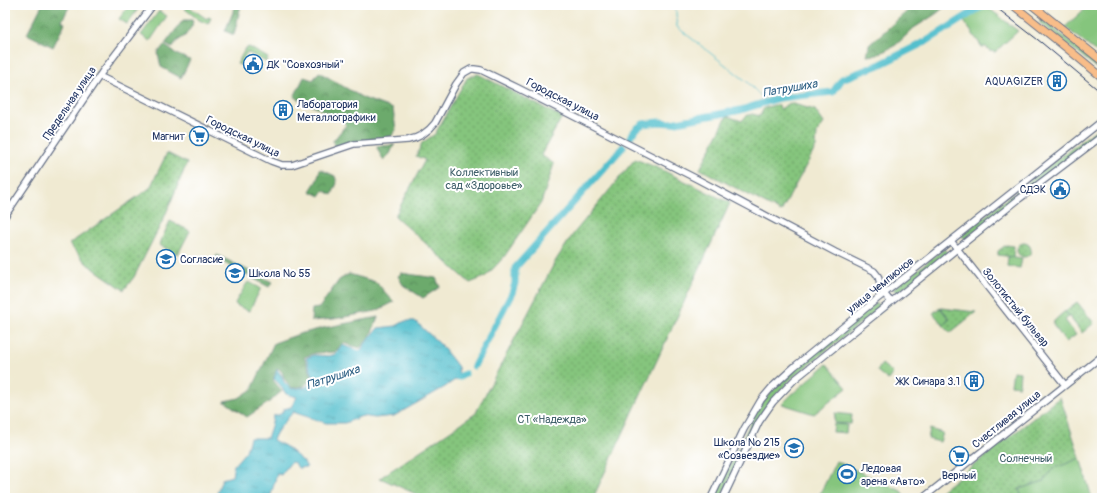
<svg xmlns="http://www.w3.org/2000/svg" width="1107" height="503" viewBox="0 0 1107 503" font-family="Pangolin,sans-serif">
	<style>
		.grass { fill: #85c57d; stroke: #507a6e }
		.forest { fill: url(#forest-crowns); stroke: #446c65 }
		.park { fill: url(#park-dots); stroke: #507a6e }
		.water { fill: url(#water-ripples); stroke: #377796 }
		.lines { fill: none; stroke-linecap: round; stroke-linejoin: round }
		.stream { stroke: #53bfcd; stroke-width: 1 }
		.river { stroke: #53bfcd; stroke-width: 7 }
		.minor-casing { stroke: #667087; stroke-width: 8 }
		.major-casing { stroke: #667087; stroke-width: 9 }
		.minor { stroke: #fff; stroke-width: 5.5 }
		.major { stroke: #f8bd89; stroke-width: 7 }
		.tram { stroke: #1b2f5e; stroke-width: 1 }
		.labels { text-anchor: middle; stroke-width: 4; stroke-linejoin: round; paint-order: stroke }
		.poi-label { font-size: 11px; fill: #1b2f5e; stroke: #fff; text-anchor: start }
		.street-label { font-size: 11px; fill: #1b2f5e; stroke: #fff }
		.park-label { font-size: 11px; fill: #3b5c67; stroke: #fff }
		.water-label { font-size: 12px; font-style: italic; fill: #2f6185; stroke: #fff }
	</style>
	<defs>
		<pattern id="forest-crowns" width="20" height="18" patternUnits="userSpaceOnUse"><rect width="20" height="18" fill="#6caa6c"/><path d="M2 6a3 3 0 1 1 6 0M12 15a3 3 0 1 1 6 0" fill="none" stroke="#588b5c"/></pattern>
		<pattern id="park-dots" width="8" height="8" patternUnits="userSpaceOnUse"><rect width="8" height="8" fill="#85c57d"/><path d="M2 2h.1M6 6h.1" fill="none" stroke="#6ca06a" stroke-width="1.8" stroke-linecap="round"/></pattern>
		<pattern id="water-ripples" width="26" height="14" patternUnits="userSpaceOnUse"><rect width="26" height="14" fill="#53bfcd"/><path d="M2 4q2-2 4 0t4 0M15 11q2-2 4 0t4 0" fill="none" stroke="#449caa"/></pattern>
	</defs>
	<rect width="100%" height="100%" fill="#fff"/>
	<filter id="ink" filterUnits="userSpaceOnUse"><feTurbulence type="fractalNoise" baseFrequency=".025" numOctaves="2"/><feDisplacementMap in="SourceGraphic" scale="8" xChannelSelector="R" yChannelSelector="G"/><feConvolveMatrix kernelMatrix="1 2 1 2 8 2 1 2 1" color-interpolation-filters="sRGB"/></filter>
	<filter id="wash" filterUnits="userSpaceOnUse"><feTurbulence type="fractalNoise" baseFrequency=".012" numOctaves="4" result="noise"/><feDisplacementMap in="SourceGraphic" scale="16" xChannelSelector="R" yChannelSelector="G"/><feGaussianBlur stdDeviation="0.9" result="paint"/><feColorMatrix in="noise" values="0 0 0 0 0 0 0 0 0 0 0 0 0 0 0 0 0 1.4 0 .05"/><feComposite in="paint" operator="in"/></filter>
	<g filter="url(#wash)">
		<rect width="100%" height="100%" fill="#f0ead2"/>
		<path class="grass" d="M129 5H141L127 24 119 19Z
			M1089 5H1102V57L1065 27Z
			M188 6 207 19 208 17 211 18 208 24 199 20 185 9Z
			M986 6 1018 31 995 52 990 51 986 47H982L963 20Z
			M159 11 167 16 150 41 141 35Z
			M1040 19 1042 20 1102 65V72L1040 23Z
			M249 47 268 58 266 62 247 52 240 65 237 64 245 49Z
			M1102 125V131L1019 196 1015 192Z
			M1013 194 1016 198 965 239 961 235Z
			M944 249 948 254 897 293 893 289Z
			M1008 257 1022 259 1020 268 1007 266Z
			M249 282 260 288V290L250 310 248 311 236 305 235 303 247 283Z
			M876 303 880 307 792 378 778 393 768 404 755 424 745 447 740 444 751 422 761 404 772 391 789 374Z
			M940 308 949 319 943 325 933 313Z
			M1065 311 1069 317 1065 320 1076 335 1066 342 1053 325 1054 321Z
			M827 364 847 388 814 414 782 404 791 395Z
			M882 364 893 373 888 380 877 371Z
			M1013 371 1020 372 1019 386 1011 385Z
			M835 413 852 415 851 424 834 423Z
			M834 424 847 425 846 433 833 432Z
			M930 429 943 433 940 442 928 439Z
			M739 447 743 449 721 498H714Z
			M1080 458 1092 498H1022L1019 489 1044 481 1053 468 1063 465Z
			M836 461 901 491 904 495 901 496 902 498H817L819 496Z"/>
		<path class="forest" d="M42 5H70L62 21 65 23 53 47 27 34Z
			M236 5H241L234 35 225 31Z
			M914 5H947L936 14 914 28 896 45 877 55 867 56 869 45Z
			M183 20H193L192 26 185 36 176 42 172 48 165 44Z
			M164 45 178 55 190 60 181 78 161 67 158 53Z
			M319 72 363 98 393 109 396 130 390 138 334 146 333 141 346 125 343 120 294 97 304 77 313 80Z
			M394 145 390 154 383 160 377 148 378 146Z
			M320 169 335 176 337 183 332 195 324 190 320 196 310 191 317 180Z
			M217 255 272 282 269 287 215 258Z
			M401 273 436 278 440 287 423 298 403 285 398 276Z
			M349 274 376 282 394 302 376 311 334 319 311 321 312 309 319 308 339 280Z
			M378 317 370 337 360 348 343 343 335 352 315 353 304 357 313 378 304 386 292 388 285 380 282 372 278 368 273 380 282 391 268 403 247 417 224 401 239 398 252 389 274 343 299 334 323 328Z"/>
		<path class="park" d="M478 74 562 117 541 155 554 164 541 203 504 257 485 277 470 283 395 216 425 160 416 156 422 143 435 134 467 78Z
			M790 103 815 110 824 123 817 133 816 147 781 212 700 169 727 116 742 121 746 116 752 114 760 116 764 108 775 105 779 106 780 109Z
			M167 153 187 163 164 218 134 277 124 290 87 264 69 244 150 188Z
			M635 159 658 168 730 203 593 498H425L380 478 475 414 556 260 574 233Z
			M170 221 190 231 178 254 159 245Z
			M1017 250a7 7 0 1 1 14 0a7 7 0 1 1-14 0Z
			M1006 245 1014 246 1013 257 998 255V251Z
			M1077 302 1094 323 1082 333 1065 311Z
			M941 308 976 312 950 333 943 325 950 319Z
			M1060 397 1080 458 1063 465 1053 468 1044 481 1019 489 1022 498H932Z"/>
		<path class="water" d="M405 321H415L440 344 452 359 458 367 459 377 445 387 394 416 375 418 362 416 345 423H326L293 412C286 421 277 429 273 440L285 446 303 461 307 467 298 468 295 463 291 462 281 475 277 474 270 498H215L222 479 232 476 234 465 246 451 250 438H267L272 423 273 416 281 414 284 409 291 407 297 397 286 394 280 385 274 379 277 369 282 376 284 382 292 389 306 387 315 380 306 358 314 355 329 356 336 354 342 345 360 351C365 343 372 336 378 328L396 326Z"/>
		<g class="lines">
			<path class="stream" d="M672 5 676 12 677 27 746 81 767 102"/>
			<path class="river" d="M630 137 636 129 643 124 659 122 671 123 741 110 779 98 833 92 842 79 881 64 927 41 984 5
				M474 366 512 293 515 283V268L623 147
				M451 374 459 377 465 374"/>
		</g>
	</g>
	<g filter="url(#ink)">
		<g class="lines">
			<defs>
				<path id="minor" d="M99 76 271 161 282 165H292L354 144 408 140C419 138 428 132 435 123L456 84 464 73 471 69H474L481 70 518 88 697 179 835 252 874 271 878 276 882 291 891 302
					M5 216 102 72 153 5
					M951 241 1065 385
					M711 498 744 429 761 400 772 387 795 366 876 300 1102 121
					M723 498 759 422 773 402 794 380 1019 199 1102 136
					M923 498 1102 356"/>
				<path id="major" d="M1013 5 1068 49 1102 77
					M1032 5 1102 61"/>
			</defs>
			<use href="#minor" class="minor-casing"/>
			<use href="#major" class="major-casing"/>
			<use href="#minor" class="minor"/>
			<use href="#major" class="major"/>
			<path class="tram" d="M993 5 1042 43 1102 93"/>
		</g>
	</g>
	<defs>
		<symbol id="civic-ring" viewBox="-11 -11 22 22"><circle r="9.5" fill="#fff" stroke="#1f6fb2" stroke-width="1.5"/><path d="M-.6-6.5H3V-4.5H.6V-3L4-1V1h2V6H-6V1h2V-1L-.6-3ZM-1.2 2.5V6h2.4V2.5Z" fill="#1f6fb2"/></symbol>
		<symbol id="building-ring" viewBox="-11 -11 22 22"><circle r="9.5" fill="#fff" stroke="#1f6fb2" stroke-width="1.5"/><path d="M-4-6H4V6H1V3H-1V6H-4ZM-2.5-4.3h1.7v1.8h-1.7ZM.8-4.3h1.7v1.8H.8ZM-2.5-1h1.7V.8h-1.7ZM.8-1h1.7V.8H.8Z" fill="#1f6fb2"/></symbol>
		<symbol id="supermarket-ring" viewBox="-11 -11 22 22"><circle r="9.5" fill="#fff" stroke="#1f6fb2" stroke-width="1.5"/><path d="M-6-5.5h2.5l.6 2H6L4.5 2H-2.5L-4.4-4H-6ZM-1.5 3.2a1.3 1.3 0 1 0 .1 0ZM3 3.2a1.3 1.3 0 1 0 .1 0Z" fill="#1f6fb2"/></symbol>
		<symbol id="school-ring" viewBox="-11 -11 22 22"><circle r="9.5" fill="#fff" stroke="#1f6fb2" stroke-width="1.5"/><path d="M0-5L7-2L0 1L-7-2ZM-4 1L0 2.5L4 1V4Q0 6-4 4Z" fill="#1f6fb2"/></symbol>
		<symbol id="stadium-ring" viewBox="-11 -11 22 22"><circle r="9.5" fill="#fff" stroke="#1f6fb2" stroke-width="1.5"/><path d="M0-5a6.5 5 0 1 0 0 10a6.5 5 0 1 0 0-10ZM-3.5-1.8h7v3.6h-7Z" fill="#1f6fb2"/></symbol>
	</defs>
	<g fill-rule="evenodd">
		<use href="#civic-ring" x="242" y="53" width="22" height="22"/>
		<use href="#building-ring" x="1046" y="70" width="22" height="22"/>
		<use href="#building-ring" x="272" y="99" width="22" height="22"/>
		<use href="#supermarket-ring" x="188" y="125" width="22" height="22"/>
		<use href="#civic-ring" x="1049" y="178" width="22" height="22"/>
		<use href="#school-ring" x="155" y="248" width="22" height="22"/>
		<use href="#school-ring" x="224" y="262" width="22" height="22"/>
		<use href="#building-ring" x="963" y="370" width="22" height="22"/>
		<use href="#school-ring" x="783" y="437" width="22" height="22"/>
		<use href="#supermarket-ring" x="948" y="445" width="22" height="22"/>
		<use href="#stadium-ring" x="836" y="463" width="22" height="22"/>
	</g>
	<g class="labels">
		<g class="poi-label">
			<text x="267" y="68">ДК "Совхозный"</text>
			<text x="1043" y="85" text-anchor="end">AQUAGIZER</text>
			<text x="297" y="108">Лаборатория<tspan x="297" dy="13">Металлографики</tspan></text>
			<text x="185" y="140" text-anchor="end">Магнит</text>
			<text x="1046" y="193" text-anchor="end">СДЭК</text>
			<text x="180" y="263">Согласие</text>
			<text x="249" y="277">Школа № 55</text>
			<text x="960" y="385" text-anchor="end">ЖК Синара 3.1</text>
			<text x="780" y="446" text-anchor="end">Школа № 215<tspan x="780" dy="13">«Созвездие»</tspan></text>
			<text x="861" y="472">Ледовая<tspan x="861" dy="13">арена «Авто»</tspan></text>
			<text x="959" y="479" text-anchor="middle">Верный</text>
		</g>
		<g class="street-label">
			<text transform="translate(563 99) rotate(27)" y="4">Городская улица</text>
			<text transform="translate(69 103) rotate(-56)" y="4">Предельная улица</text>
			<text transform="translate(243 136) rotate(26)" y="4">Городская улица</text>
			<text transform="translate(880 285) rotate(-39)" y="4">улица Чемпионов</text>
			<text transform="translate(1016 307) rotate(51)" y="4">Золотистый бульвар</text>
			<text transform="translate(1006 419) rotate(-39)" y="4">Счастливая улица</text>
		</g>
		<g class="park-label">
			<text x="484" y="176">Коллективный<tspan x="484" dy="13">сад «Здоровье»</tspan></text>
			<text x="552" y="423">СТ «Надежда»</text>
			<text x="1026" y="462">Солнечный</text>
		</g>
		<g class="water-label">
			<text transform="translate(790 88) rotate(-10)" y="4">Патрушиха</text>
			<text transform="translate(333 377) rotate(-18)" y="4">Патрушиха</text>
		</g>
	</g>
	<rect width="1107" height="503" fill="none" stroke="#fff" stroke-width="20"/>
</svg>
